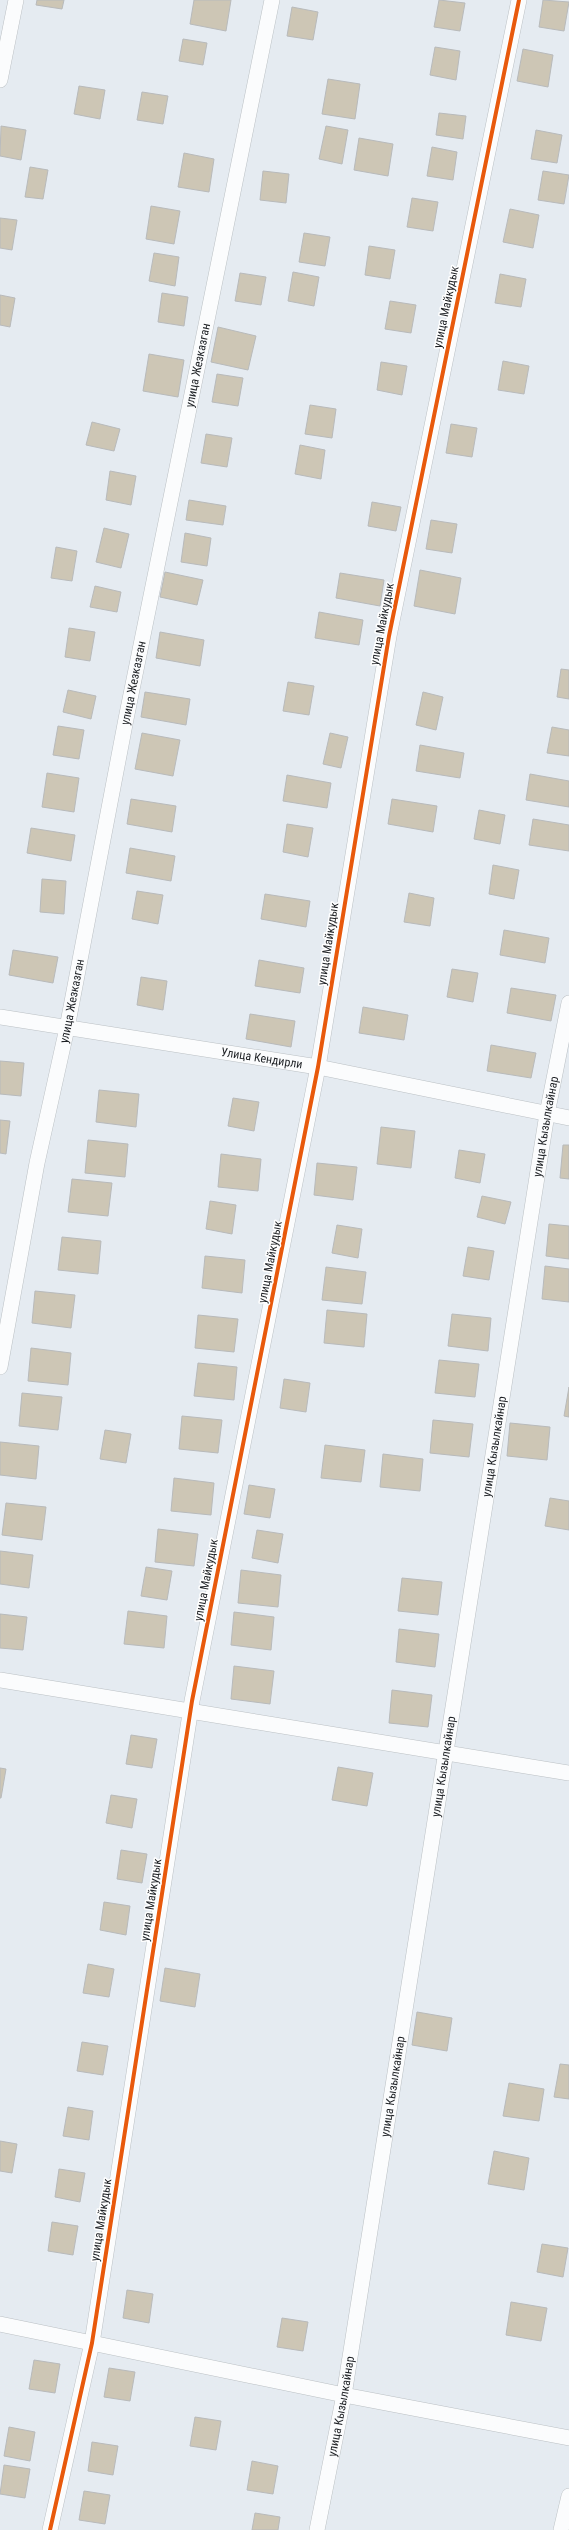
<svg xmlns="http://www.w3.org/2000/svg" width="569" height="2530" viewBox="0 0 569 2530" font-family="'Roboto Condensed',sans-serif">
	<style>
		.building { fill: #cdc6b5; stroke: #b8babb }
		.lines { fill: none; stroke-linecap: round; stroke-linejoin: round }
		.street-casing { stroke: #bbc0c4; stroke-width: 16 }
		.street { stroke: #fbfcfd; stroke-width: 15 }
		.cycleway-casing { stroke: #fff; stroke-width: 6 }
		.cycleway { stroke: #e8590c; stroke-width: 4 }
		.labels { text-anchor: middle; stroke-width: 3; stroke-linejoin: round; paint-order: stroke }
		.street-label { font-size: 12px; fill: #1e2125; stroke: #fff }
	</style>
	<rect width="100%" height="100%" fill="#e5ebf1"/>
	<path class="building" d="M37 0H64L62 9 36 5Z
		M194 0H231L226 31 190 24Z
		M439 0 465 3 460 31 434 27Z
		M543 0 569 2 564 31 539 27Z
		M292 7 318 12 313 40 287 36Z
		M183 39 207 43 203 65 179 61Z
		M435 47 460 51 456 80 430 75Z
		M523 49 553 55 548 87 517 81Z
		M328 79 360 84 355 119 322 114Z
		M79 86 105 90 100 119 74 114Z
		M142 92 168 96 163 124 137 120Z
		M439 113 466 116 463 139 436 135Z
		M1 126 26 130 21 160 0 156Z
		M326 126 348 130 342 164 319 159Z
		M536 130 562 135 557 163 531 159Z
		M359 138 393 144 388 176 354 170Z
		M432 147 457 152 453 180 427 176Z
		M184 153 214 159 209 192 178 187Z
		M30 167 48 170 43 199 25 197Z
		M263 171 289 174 286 203 260 200Z
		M543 171 569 175 564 204 538 200Z
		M412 198 438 202 433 231 407 227Z
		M151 206 180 211 174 244 146 239Z
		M510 209 539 215 533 248 503 242Z
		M0 218 17 220 12 250 0 248Z
		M304 233 330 237 325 266 299 262Z
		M369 246 395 250 390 279 365 275Z
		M154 253 179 257 175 286 149 281Z
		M293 272 319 277 314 306 288 301Z
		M240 273 266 277 261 305 235 301Z
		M500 274 526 279 521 307 495 303Z
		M162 293 188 297 184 326 158 322Z
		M0 295 15 298 10 327 0 325Z
		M390 301 416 305 411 333 385 329Z
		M218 327 256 336 248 370 211 362Z
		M149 354 184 360 178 397 143 391Z
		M503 361 529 366 524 394 498 390Z
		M381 362 407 366 402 395 377 390Z
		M217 374 243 378 238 406 212 402Z
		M310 405 336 409 332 438 305 434Z
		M92 422 120 429 114 451 86 445Z
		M451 424 477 428 472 457 446 453Z
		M206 434 232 438 227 467 201 463Z
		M300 445 325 450 321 479 295 474Z
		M110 471 136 476 131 505 106 500Z
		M189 500 226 506 223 525 186 520Z
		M372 502 401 507 396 531 368 526Z
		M431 520 457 524 452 553 426 549Z
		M104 528 129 534 121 568 96 562Z
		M185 533 211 538 207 566 181 562Z
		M56 547 77 551 72 581 51 578Z
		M420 570 461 578 455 614 414 606Z
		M165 572 203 580 197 605 160 597Z
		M340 573 384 580 380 606 336 598Z
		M95 586 121 592 117 612 90 607Z
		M319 612 363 620 359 645 315 638Z
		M69 628 95 632 90 661 65 657Z
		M160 632 204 640 200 666 156 658Z
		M561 669 569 670V699L557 697Z
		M288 682 314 686 309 715 283 711Z
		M68 690 96 696 91 719 63 712Z
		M145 692 190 699 186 725 141 717Z
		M423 692 443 697 436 730 416 725Z
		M58 726 84 730 79 759 53 755Z
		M552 727 569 730V756L547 753Z
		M142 733 180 740 173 776 135 769Z
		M330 733 348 737 341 768 323 764Z
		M420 745 464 753 460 778 416 771Z
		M47 773 79 778 74 812 42 807Z
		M530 774 569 781V807L526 800Z
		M287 775 331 783 327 808 283 801Z
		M131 799 176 806 172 832 127 824Z
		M392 799 437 806 433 832 388 824Z
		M479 810 505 815 500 844 474 839Z
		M533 819 569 825V851L529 845Z
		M287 824 313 828 308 857 283 852Z
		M31 828 75 835 71 861 27 853Z
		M130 848 175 856 171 881 126 873Z
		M493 865 519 870 514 899 489 894Z
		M42 879 66 881 64 914 40 912Z
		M137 891 163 895 158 924 132 919Z
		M409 893 434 898 430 926 404 922Z
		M265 894 310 901 306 927 261 919Z
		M504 930 549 938 545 963 500 955Z
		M13 950 58 957 53 983 9 975Z
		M259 960 304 968 300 993 255 986Z
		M452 969 478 973 473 1002 447 997Z
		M141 977 167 981 163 1010 137 1005Z
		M511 988 556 995 551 1021 507 1013Z
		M363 1007 408 1015 404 1040 359 1033Z
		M250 1014 295 1021 291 1047 246 1039Z
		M491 1045 536 1053 531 1078 487 1071Z
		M0 1061 24 1063 21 1096 0 1094Z
		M99 1090 139 1094 136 1127 96 1122Z
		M233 1098 259 1102 254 1131 228 1126Z
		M0 1120 10 1121 6 1154 0 1153Z
		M381 1127 415 1131 411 1168 377 1164Z
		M88 1140 128 1144 125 1177 85 1173Z
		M563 1145H569V1179L560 1178Z
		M459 1150 485 1154 480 1183 455 1178Z
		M221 1154 261 1159 258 1191 218 1187Z
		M317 1163 357 1167 353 1200 314 1195Z
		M72 1179 112 1183 108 1216 68 1212Z
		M482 1196 511 1202 505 1224 477 1217Z
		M210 1201 236 1205 232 1234 206 1229Z
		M549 1224 569 1226V1259L546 1256Z
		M337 1225 362 1229 358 1258 332 1253Z
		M62 1237 101 1241 98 1274 58 1270Z
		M468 1247 494 1251 489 1280 463 1276Z
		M205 1256 245 1260 242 1293 202 1288Z
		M545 1266 569 1269V1302L542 1299Z
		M326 1267 366 1272 362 1304 322 1300Z
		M35 1291 75 1295 71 1328 32 1323Z
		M327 1310 367 1314 364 1347 324 1343Z
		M452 1314 491 1318 488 1351 448 1346Z
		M198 1315 238 1319 234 1352 195 1348Z
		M31 1348 71 1353 68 1385 28 1381Z
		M439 1360 479 1364 475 1397 435 1393Z
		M198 1363 237 1367 234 1400 194 1396Z
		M284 1379 310 1383 306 1412 280 1408Z
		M569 1387V1417L564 1416Z
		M22 1393 62 1397 58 1430 19 1426Z
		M182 1416 222 1420 218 1453 179 1449Z
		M433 1420 473 1424 469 1457 430 1453Z
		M510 1423 550 1427 547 1460 507 1456Z
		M105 1430 131 1434 126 1463 100 1459Z
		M0 1442 39 1446 36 1479 0 1475Z
		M325 1445 365 1450 361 1482 321 1478Z
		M383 1454 423 1459 420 1491 380 1487Z
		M174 1478 214 1483 211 1515 171 1511Z
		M249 1485 275 1489 270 1518 244 1514Z
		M550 1498 569 1501V1530L545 1526Z
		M6 1503 46 1507 42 1540 2 1535Z
		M158 1529 198 1534 194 1566 155 1562Z
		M257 1530 283 1534 278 1563 252 1558Z
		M0 1551 33 1555 29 1588 0 1584Z
		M146 1567 172 1571 167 1600 141 1596Z
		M241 1570 281 1575 278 1607 238 1603Z
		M402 1578 442 1582 438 1615 398 1611Z
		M128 1611 167 1616 164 1648 124 1644Z
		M234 1612 274 1617 271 1650 231 1645Z
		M0 1614 27 1617 23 1650 0 1648Z
		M399 1629 439 1634 435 1667 396 1662Z
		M234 1666 274 1671 270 1704 231 1699Z
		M392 1690 432 1695 428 1727 389 1723Z
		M131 1735 157 1739 152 1768 126 1764Z
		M338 1767 373 1773 367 1806 332 1800Z
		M0 1768 6 1769 1 1798H0Z
		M111 1795 137 1799 132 1828 106 1823Z
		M121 1850 147 1854 142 1883 117 1879Z
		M104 1902 130 1906 126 1935 100 1930Z
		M88 1964 114 1969 109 1997 83 1993Z
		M165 1968 200 1974 195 2007 160 2001Z
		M417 2012 452 2018 447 2051 412 2045Z
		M82 2042 108 2046 103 2075 77 2071Z
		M560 2064 569 2065V2099L554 2097Z
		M509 2083 544 2089 539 2121 503 2116Z
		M68 2107 93 2111 89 2140 63 2136Z
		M0 2141 17 2144 12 2173 0 2171Z
		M494 2151 529 2158 524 2190 488 2184Z
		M59 2169 85 2173 80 2202 55 2197Z
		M52 2222 78 2226 73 2255 48 2251Z
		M542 2244 568 2248 563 2277 537 2272Z
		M127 2290 153 2294 149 2323 123 2318Z
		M511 2302 547 2308 541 2341 506 2335Z
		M282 2318 308 2322 303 2351 277 2347Z
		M34 2360 60 2364 55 2393 29 2389Z
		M109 2368 135 2372 130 2401 104 2397Z
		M195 2417 221 2421 216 2450 190 2446Z
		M9 2427 35 2432 30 2461 4 2456Z
		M92 2442 118 2446 113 2475 88 2471Z
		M252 2461 278 2466 273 2494 247 2490Z
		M4 2465 30 2469 25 2498 0 2494Z
		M84 2491 110 2495 105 2524 79 2520Z
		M255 2513 280 2517 278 2530H252Z"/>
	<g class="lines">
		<defs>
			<g id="street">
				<path d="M0 80 16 0"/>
				<path id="s1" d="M0 1017 318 1067 569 1118"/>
				<path id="s2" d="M0 1367 37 1163 67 1028 126 719 272 0"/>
				<path d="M0 1680 569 1773"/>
				<path d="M0 2324 344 2395 569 2438"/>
				<path d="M50 2530 92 2343 192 1701 318 1067 389 636 519 0"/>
				<path id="s3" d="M317 2530 344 2395 547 1114 569 1003"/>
				<path d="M561 2530 569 2496"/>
			</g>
		</defs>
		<use href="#street" class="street-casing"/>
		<use href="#street" class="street"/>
		<defs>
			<path id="cycleway" d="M50 2530 92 2343 192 1701 318 1067 389 636 519 0"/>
		</defs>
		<use href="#cycleway" class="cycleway-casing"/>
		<use href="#cycleway" class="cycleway"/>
	</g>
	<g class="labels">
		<g class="street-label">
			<text transform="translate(446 307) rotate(-78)" y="4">улица Майкудык</text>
			<text dy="4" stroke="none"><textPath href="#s2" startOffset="1021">улица Жезказган</textPath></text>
			<text transform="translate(382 624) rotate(-79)" y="4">улица Майкудык</text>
			<text dy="4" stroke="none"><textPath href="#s2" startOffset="697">улица Жезказган</textPath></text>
			<text transform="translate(328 944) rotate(-81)" y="4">улица Майкудык</text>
			<text dy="4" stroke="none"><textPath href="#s2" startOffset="373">улица Жезказган</textPath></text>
			<text dy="4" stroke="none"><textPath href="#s1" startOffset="265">Улица Кендирли</textPath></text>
			<text dy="4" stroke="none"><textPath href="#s3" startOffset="1422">улица Кызылкайнар</textPath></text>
			<text transform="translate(270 1262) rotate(-79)" y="4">улица Майкудык</text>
			<text dy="4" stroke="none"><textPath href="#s3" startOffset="1098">улица Кызылкайнар</textPath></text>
			<text transform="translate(206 1580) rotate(-79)" y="4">улица Майкудык</text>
			<text dy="4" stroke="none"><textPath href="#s3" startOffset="774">улица Кызылкайнар</textPath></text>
			<text transform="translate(151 1900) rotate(-81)" y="4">улица Майкудык</text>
			<text dy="4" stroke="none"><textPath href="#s3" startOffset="450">улица Кызылкайнар</textPath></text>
			<text transform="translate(101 2220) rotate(-81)" y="4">улица Майкудык</text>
			<text dy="4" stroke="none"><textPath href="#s3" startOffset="126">улица Кызылкайнар</textPath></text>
		</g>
	</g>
</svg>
